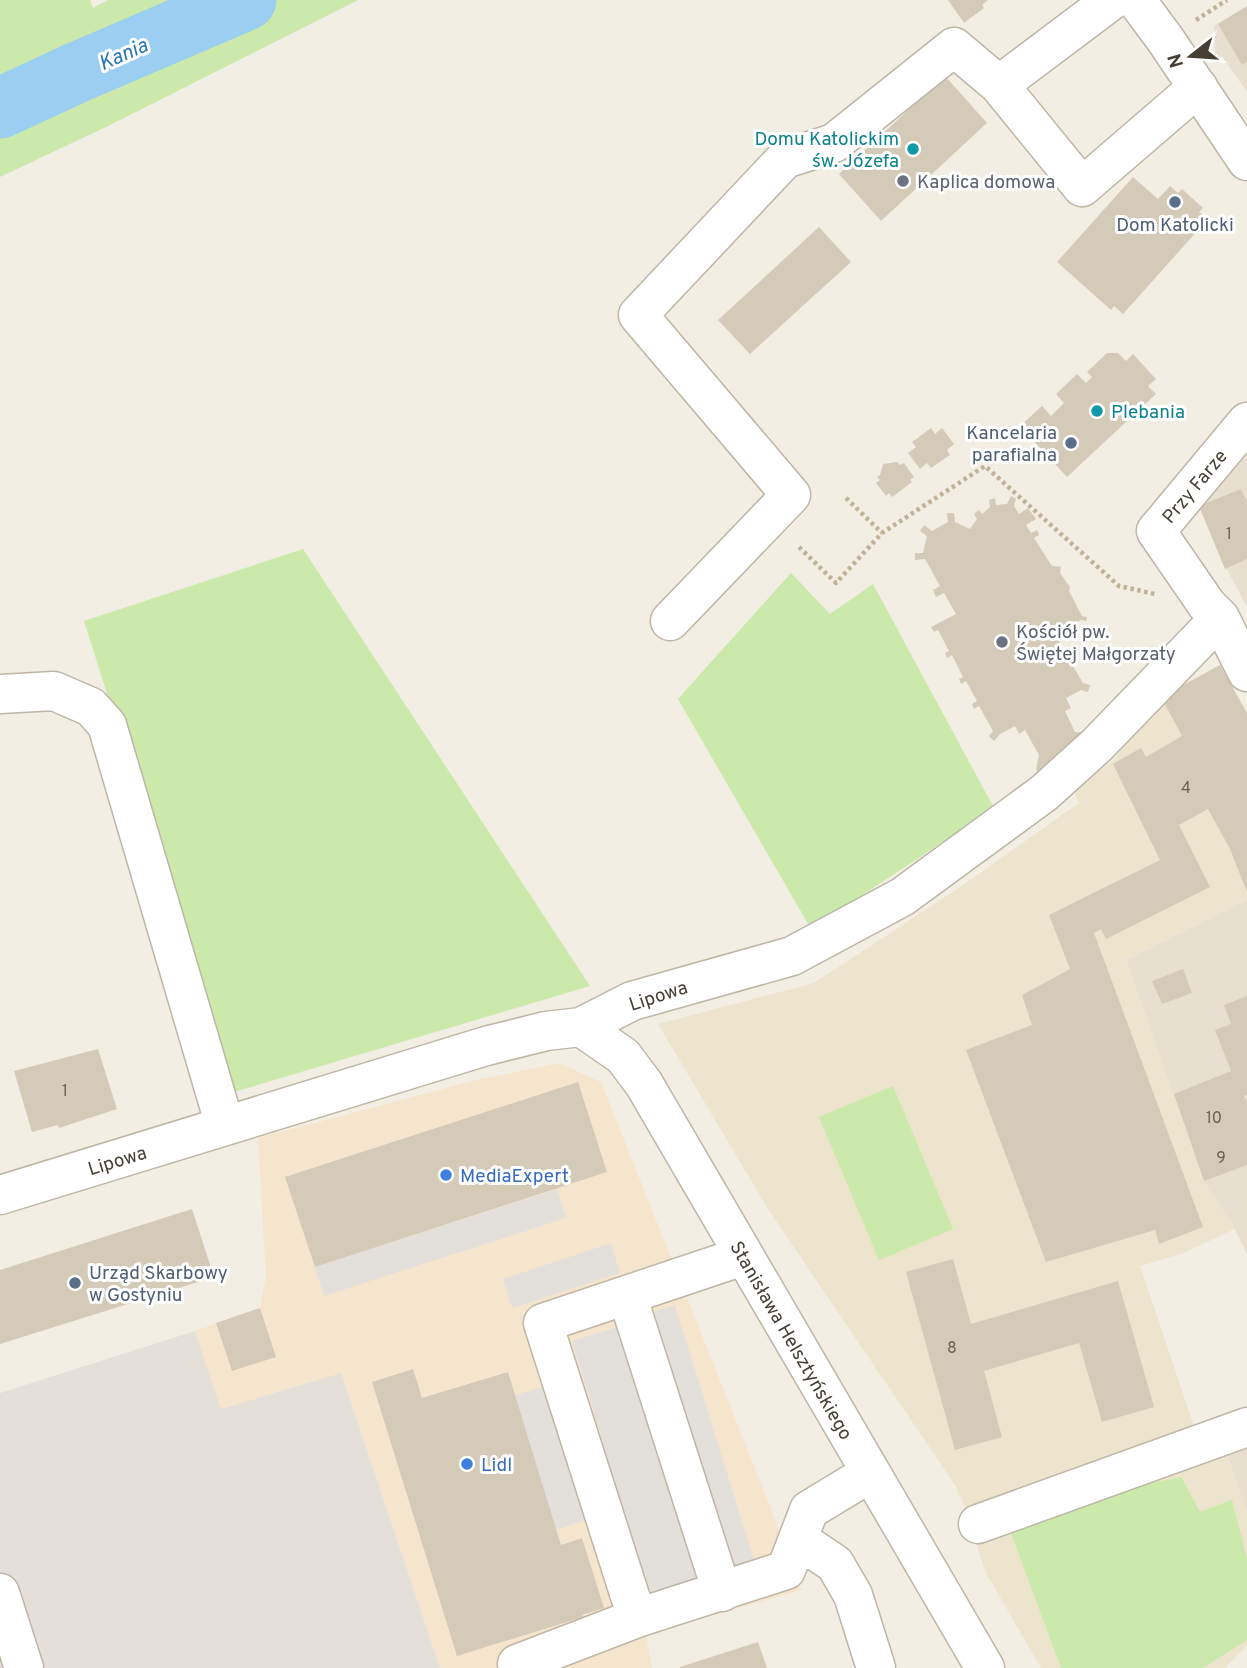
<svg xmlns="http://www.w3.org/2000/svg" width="1247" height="1668" viewBox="0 0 1247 1668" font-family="Overpass,sans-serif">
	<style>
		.residential { fill: #e7e0d1 }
		.commercial { fill: #f6e5cd }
		.industrial { fill: #e4dfd8 }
		.education { fill: #ece4cc }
		.green { fill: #cbe9aa }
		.parking { fill: #e3e0dc }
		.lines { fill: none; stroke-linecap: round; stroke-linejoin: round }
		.river { stroke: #9ccef2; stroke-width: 61 }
		.building { fill: #d4cab8 }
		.minor-casing { stroke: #beb6a6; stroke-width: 41 }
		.path { stroke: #c0b296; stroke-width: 4.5; stroke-dasharray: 3.5 3.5; stroke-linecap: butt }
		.minor { stroke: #fff; stroke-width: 38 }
		.culture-dot { fill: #0f9aa8; stroke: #fff; stroke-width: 2.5 }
		.worship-dot { fill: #6b7280; stroke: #fff; stroke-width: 2.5 }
		.service-dot { fill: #5c6f8a; stroke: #fff; stroke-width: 2.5 }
		.shop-dot { fill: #3f7fe0; stroke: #fff; stroke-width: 2.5 }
		.labels { text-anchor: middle; stroke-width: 6; stroke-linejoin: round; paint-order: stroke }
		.number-label { font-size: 16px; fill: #686154 }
		.culture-label { font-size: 19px; fill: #0d838f; stroke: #fff; text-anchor: end }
		.worship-label { font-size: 19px; fill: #5b616d; stroke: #fff; text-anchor: start }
		.service-label { font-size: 19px; fill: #4e5e75; stroke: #fff }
		.street-label { font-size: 19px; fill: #443e33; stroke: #fff }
		.shop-label { font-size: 19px; fill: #366cbe; stroke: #fff; text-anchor: start }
		.water-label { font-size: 21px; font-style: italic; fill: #2977b3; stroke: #fff }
	</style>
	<rect width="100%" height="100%" fill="#f2eee3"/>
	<path class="residential" d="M1247 6V92L1222 56 1215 57 1214 26Z
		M1247 455V607L1226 568 1199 506Z
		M1247 900V1255L1235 1229 1204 1182 1126 960Z
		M1247 1439V1511L1223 1445Z"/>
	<path class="commercial" d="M559 1063 601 1082 770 1506 801 1590 646 1635 652 1668H440L341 1373 221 1409 195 1331 260 1308 266 1278 258 1138 476 1080Z"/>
	<path class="industrial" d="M195 1331 221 1409 341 1373 440 1668H0V1393Z"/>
	<path class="education" d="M1162 697 1247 714V900L1126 960 1204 1182 1235 1229 1181 1254 1140 1266 1205 1459 1223 1445 1247 1511V1645L1225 1668H1041L985 1571 977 1546 981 1543 955 1485 768 1209 658 1024 814 983 963 885 1079 803 1073 789 1113 761Z"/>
	<path class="green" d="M0 0H90L93 8 108 0H358L108 126 0 177Z
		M303 549 590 986 234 1092 84 621Z
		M791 573 830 614 873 584 994 808 811 929 678 699Z
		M893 1086 953 1229 879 1260 819 1117Z
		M1181 1477 1200 1512 1232 1500 1247 1559V1640L1203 1668H1061L1011 1533 1141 1485Z"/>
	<path class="parking" d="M557 1189 566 1218 324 1296 315 1267Z
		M611 1243 620 1273 512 1308 503 1279Z
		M675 1305 754 1560 731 1567 652 1312Z
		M620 1326 699 1584 651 1599 572 1341Z
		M545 1386 586 1520 556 1530 515 1395Z"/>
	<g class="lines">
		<path class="river" d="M0 108 78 72 246 0"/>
	</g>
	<path class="building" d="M948 0H988L982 5 984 8 964 23Z
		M1247 6V62L1242 65 1218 24Z
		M945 76 987 123 881 221 839 174Z
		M1133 177 1158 199 1170 186 1178 193 1182 189 1203 208 1199 212 1208 219 1123 314 1114 306 1111 310 1057 262Z
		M819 227 851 262 750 354 718 320Z
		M1107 353H1118L1126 361 1133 354 1156 379 1148 386 1156 394 1067 477 1020 426 1042 406 1051 416 1064 403 1056 394 1077 374 1086 383 1092 377 1087 372Z
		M931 428 935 434 942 428 954 444 947 450 950 455 931 468 927 463 920 469 908 453 916 447 912 442Z
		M897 462 900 465 904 463 914 477 910 480 912 482 892 497 889 493 886 496 876 483 880 480 877 477 880 475 883 464Z
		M1241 489 1247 502V559L1225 569 1199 506Z
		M1011 496 1016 499 1014 506 1019 514 1028 508 1036 519 1026 525 1031 533 1037 530 1039 535 1034 538 1052 566 1061 567 1060 573 1070 587 1069 591 1082 616 1087 617 1086 621 1081 620 1055 633 1068 657 1073 654 1075 659 1070 661 1083 683 1090 685 1088 692 1081 690 1066 698 1071 708 1065 711 1075 732 1091 733 1047 775 1036 770 1039 755 1025 730 1019 734 1015 726 1000 734 994 741 989 736 993 731 979 706 974 709 972 704 977 701 966 681 961 684 959 679 963 677 952 655 947 658 945 653 949 651 938 630 934 632 931 627 956 614 944 593 936 597 933 590 940 586 925 559 915 560V553H923L927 536 920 531 924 525 932 531 948 522 947 513H954L955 522 970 529 977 519 974 514 979 510 982 514 990 507 989 500 995 498 996 505 1007 504Z
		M1220 665 1247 713V892L1230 849 1208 809 1179 825 1210 887 1106 939 1101 929 1094 933 1203 1227 1159 1244 1155 1230 1046 1262 966 1050 1032 1025 1022 995 1070 969 1049 915 1160 860 1113 764 1141 748 1146 757 1182 736 1161 697Z
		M1183 969 1192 993 1162 1004 1152 981Z
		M1247 996V1095L1244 1096 1247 1103V1165L1204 1181 1174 1094 1231 1071 1215 1030 1231 1024 1224 1005Z
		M98 1049 117 1109 59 1128 58 1125 32 1132 14 1071Z
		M578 1082 607 1172 315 1267 285 1177Z
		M192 1209 214 1277 0 1344V1270Z
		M953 1259 971 1324 1118 1281 1154 1407 1102 1422 1079 1343 984 1371 1002 1437 955 1450 906 1272Z
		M260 1308 276 1357 232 1371 216 1323Z
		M413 1369 422 1398 508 1372 561 1545 582 1538 604 1608 582 1615 583 1617 457 1656 372 1382Z
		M758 1642 767 1668H680V1667Z"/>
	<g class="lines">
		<defs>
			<path id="minor" d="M1136 0 1165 39 1247 161
				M999 85 1082 187 1198 87
				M1247 422 1156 531 1207 605 1220 618 1247 672
				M670 621 791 495 638 315 785 159 834 143 954 47 999 85 1112 0
				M0 694 54 691 91 707 107 725 225 1126
				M581 1027 623 1056 644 1084 985 1668
				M0 1195 486 1046 546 1031 581 1027 632 1001 792 956 902 897 1044 793 1097 745 1220 618
				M627 1295 722 1592
				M978 1524 1247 1427
				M798 1539 835 1564 853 1595 876 1668
				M0 1593 24 1668
				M637 1618 543 1323 743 1256
				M517 1664 637 1618 786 1570 809 1510 870 1473"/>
		</defs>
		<use href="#minor" class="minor-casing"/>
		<path class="path" d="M1196 20 1227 0
			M846 498 882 533
			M799 547 836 583 882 533 985 466 1119 586 1155 594"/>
		<use href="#minor" class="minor"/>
	</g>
	<g class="culture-dot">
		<circle cx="913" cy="149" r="7"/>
		<circle cx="1097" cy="411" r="7"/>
	</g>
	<g class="worship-dot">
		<circle cx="903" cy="181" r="7"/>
		<circle cx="1002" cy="642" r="7"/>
	</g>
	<g class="service-dot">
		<circle cx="1175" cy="202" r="7"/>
		<circle cx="1071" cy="443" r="7"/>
		<circle cx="75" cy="1283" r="7"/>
	</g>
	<g class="shop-dot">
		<circle cx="446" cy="1175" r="7"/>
		<circle cx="467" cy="1464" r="7"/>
	</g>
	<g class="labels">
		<g class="number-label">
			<text x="1229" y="539">1</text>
			<text x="1186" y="793">4</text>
			<text x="65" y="1096">1</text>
			<text x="1214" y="1123">10</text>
			<text x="1221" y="1163">9</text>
			<text x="952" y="1353">8</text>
		</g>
		<g class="culture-label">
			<text x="899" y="145">Domu Katolickim<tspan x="899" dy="22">św. Józefa</tspan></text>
			<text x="1111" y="418" text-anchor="start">Plebania</text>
		</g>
		<g class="worship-label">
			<text x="917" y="188">Kaplica domowa</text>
			<text x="1016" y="638">Kościół pw.<tspan x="1016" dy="22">Świętej Małgorzaty</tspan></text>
		</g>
		<g class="service-label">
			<text x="1175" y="231">Dom Katolicki</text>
			<text x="1057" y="439" text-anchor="end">Kancelaria<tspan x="1057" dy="22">parafialna</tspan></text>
			<text x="89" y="1279" text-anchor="start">Urząd Skarbowy<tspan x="89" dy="22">w Gostyniu</tspan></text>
		</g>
		<g class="street-label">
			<text transform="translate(1194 486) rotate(-50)" y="7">Przy Farze</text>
			<text transform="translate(658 995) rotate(-18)" y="7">Lipowa</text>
			<text transform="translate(117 1160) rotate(-17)" y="7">Lipowa</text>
			<text transform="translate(792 1340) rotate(60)" y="7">Stanisława Helsztyńskiego</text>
		</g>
		<g class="shop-label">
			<text x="460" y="1182">MediaExpert</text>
			<text x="481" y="1471">Lidl</text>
		</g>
		<g class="water-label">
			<text transform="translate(123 54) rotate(-24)" y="7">Kania</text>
		</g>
	</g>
	<g transform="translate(1191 56) rotate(253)" stroke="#ffffff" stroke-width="5" paint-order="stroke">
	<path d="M0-5L12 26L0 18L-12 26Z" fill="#443e33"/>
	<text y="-10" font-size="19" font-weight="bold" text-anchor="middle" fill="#443e33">N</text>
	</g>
</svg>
